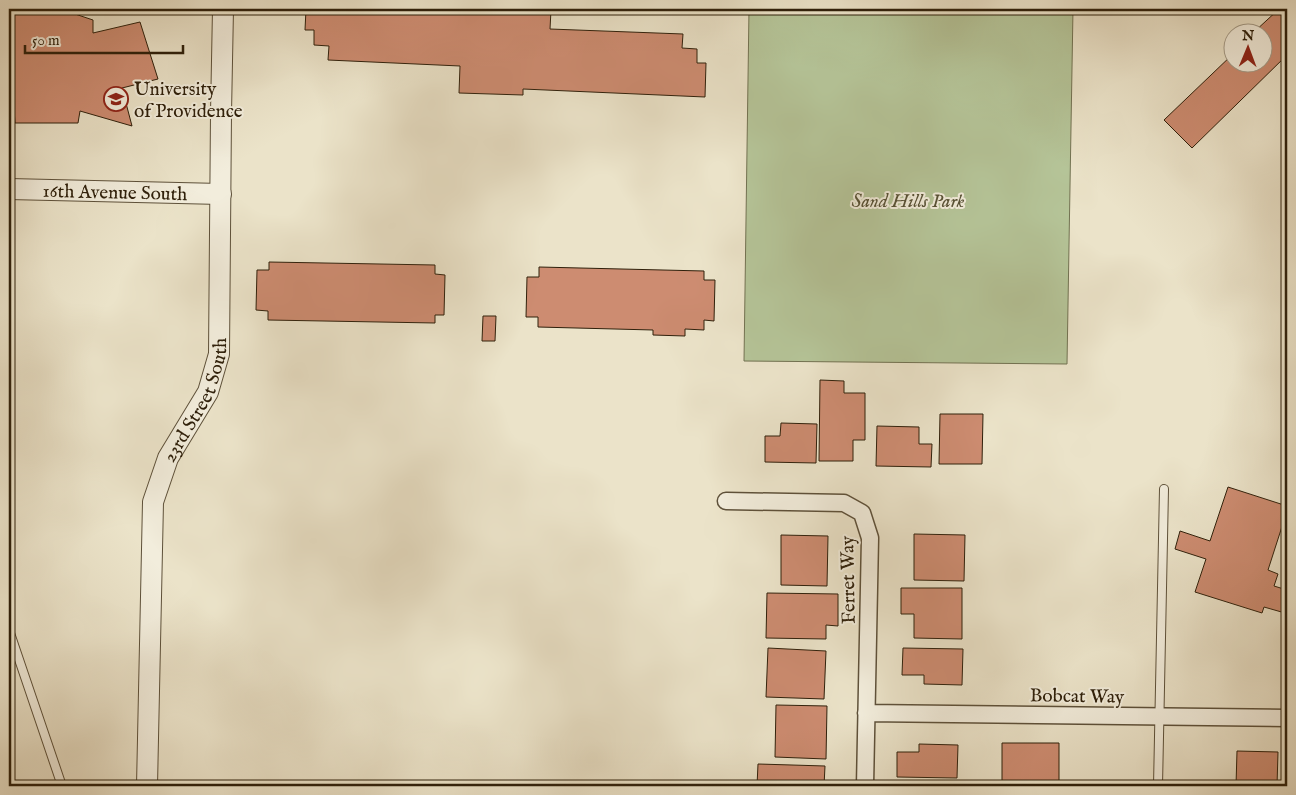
<svg xmlns="http://www.w3.org/2000/svg" width="1296" height="795" viewBox="0 0 1296 795" font-family="'IM FELL English',serif">
	<style>
		.green { fill: #b5c498; stroke: #727252 }
		.building { fill: #cd8c71; stroke: #2f200b }
		.lines { fill: none; stroke-linecap: round; stroke-linejoin: round }
		.service-casing { stroke: #5e513a; stroke-width: 10 }
		.minor-casing { stroke: #5e513a; stroke-width: 19 }
		.tertiary-casing { stroke: #5e513a; stroke-width: 22 }
		.service { stroke: #f2eddc; stroke-width: 8 }
		.minor { stroke: #f2eddc; stroke-width: 16 }
		.tertiary { stroke: #f2eddc; stroke-width: 20 }
		.labels { text-anchor: middle; stroke-width: 4; stroke-linejoin: round; paint-order: stroke }
		.poi-label { font-size: 19px; fill: #2f200b; stroke: #f2eddc; text-anchor: start }
		.street-label { font-size: 19px; fill: #2f200b; stroke: #f2eddc }
		.park-label { font-size: 19px; font-style: italic; fill: #575135; stroke: #f2eddc }
	</style>
	<rect width="100%" height="100%" fill="#ebe3c9"/>
	<filter id="stains"><feTurbulence type="fractalNoise" baseFrequency=".004" numOctaves="4"/><feColorMatrix values="0 0 0 0 .2 0 0 0 0 .09 0 0 0 0 .02 0 0 0 .5 -.17"/></filter>
	<radialGradient id="worn" r=".72"><stop offset=".6" stop-color="#630" stop-opacity="0"/><stop offset="1" stop-color="#630" stop-opacity=".3"/></radialGradient>
	<path class="green" d="M749 9H1073L1067 364 744 361Z"/>
	<path class="building" d="M9 9H55L66 11 93 20V33L140 22 158 79 122 88 132 126 80 111 78 123H15L14 109H9Z
		M306 9 551 10 550 29 683 34 682 48 697 49V63H706L705 97 523 89V95L459 93 460 66 328 60 329 46 314 45V30H305Z
		M1279 9H1287V55L1192 148 1164 120 1234 53V62H1264V32H1254Z
		M269 262 435 265V274L445 275 444 315H435V323L268 320V311L256 310 257 270H269Z
		M539 267 704 271V280H715L714 321 704 320V330L685 329V336L653 335V330L538 327V317H526L527 277H539Z
		M483 316H496L495 341H482Z
		M820 380 844 381V393H865V440H853V461H819Z
		M940 414H983L982 464H939Z
		M781 423 817 424 816 463 765 462V436H780Z
		M877 426 919 427V444H932L931 467 876 466Z
		M1228 487 1287 506V511L1268 570 1278 574 1274 586 1287 590V607L1285 613 1264 607 1262 613 1195 592 1206 559 1175 549 1180 531 1210 541Z
		M914 534 965 535 964 581 914 580Z
		M781 535 828 536 827 586 781 585Z
		M901 588H962V639L914 638V614H901Z
		M767 593 838 594V626L826 625V639L766 638Z
		M768 648 826 651 824 699 766 697Z
		M903 648 963 649 962 685 924 684V675H902Z
		M776 705 827 706 826 759 775 757Z
		M1002 743H1059V786H1002Z
		M919 744 958 745 957 778 897 777V752H919Z
		M1237 751 1278 752 1277 786H1236Z
		M758 764 825 766 824 786H757Z"/>
	<g class="lines">
		<defs>
			<path id="service" d="M9 630 62 786
				M1158 786 1164 489"/>
			<path id="minor" d="M726 501 844 503 862 513 870 538 865 786
				M866 713 1287 718"/>
			<g id="tertiary">
				<path id="s1" d="M9 189 221 194"/>
				<path id="s2" d="M147 786 153 502 168 458 208 392 219 354 221 113 223 9"/>
			</g>
		</defs>
		<use href="#service" class="service-casing"/>
		<use href="#minor" class="minor-casing"/>
		<use href="#tertiary" class="tertiary-casing"/>
		<use href="#service" class="service"/>
		<use href="#minor" class="minor"/>
		<use href="#tertiary" class="tertiary"/>
	</g>
	<defs>
		<symbol id="university-ring" viewBox="-11 -11 22 22"><circle r="9.5" fill="#f2eddc" stroke="#8f2418" stroke-width="1.5"/><path d="M0-5L7-2L0 1L-7-2ZM-4 1L0 2.5L4 1V4Q0 6-4 4Z" fill="#8f2418"/></symbol>
	</defs>
	<g fill-rule="evenodd">
		<use href="#university-ring" x="102" y="85" width="28" height="28"/>
	</g>
	<g class="labels">
		<g class="poi-label">
			<text x="134" y="95">University<tspan x="134" dy="22">of Providence</tspan></text>
		</g>
		<g class="street-label">
			<text dy="7" stroke="none"><textPath href="#s1" startOffset="106">16th Avenue South</textPath></text>
			<text dy="7" stroke="none"><textPath href="#s2" startOffset="396">23rd Street South</textPath></text>
			<text transform="translate(847 580) rotate(-91)" y="7">Ferret Way</text>
			<text transform="translate(1077 695) rotate(1)" y="7">Bobcat Way</text>
		</g>
		<g class="park-label">
			<text x="908" y="207">Sand Hills Park</text>
		</g>
	</g>
	<rect width="1296" height="795" fill="none" stroke="#ebe3c9" stroke-width="30"/>
	<rect x="10" y="10" width="1276" height="775" fill="none" stroke="#2f200b" stroke-width="2.5"/>
	<rect x="15" y="15" width="1266" height="765" fill="none" stroke="#2f200b"/>
	<g transform="translate(1248 48) rotate(1)"><circle r="24" fill="#f2eddc" stroke="#a49b88"/>
	<path d="M0-4L9 19L0 12L-9 19Z" fill="#8f2418"/>
	<text y="-8" font-size="14" font-weight="bold" text-anchor="middle" fill="#2f200b">N</text>
	</g>
	<path d="M25 45v8h158v-8" fill="none" stroke="#2f200b" stroke-width="2.5"/>
	<text x="32" y="45" font-size="15" fill="#2f200b" stroke="#f2eddc" stroke-width="4" paint-order="stroke">50 m</text>
	<rect width="100%" height="100%" filter="url(#stains)"/>
	<rect width="100%" height="100%" fill="url(#worn)"/>
</svg>
